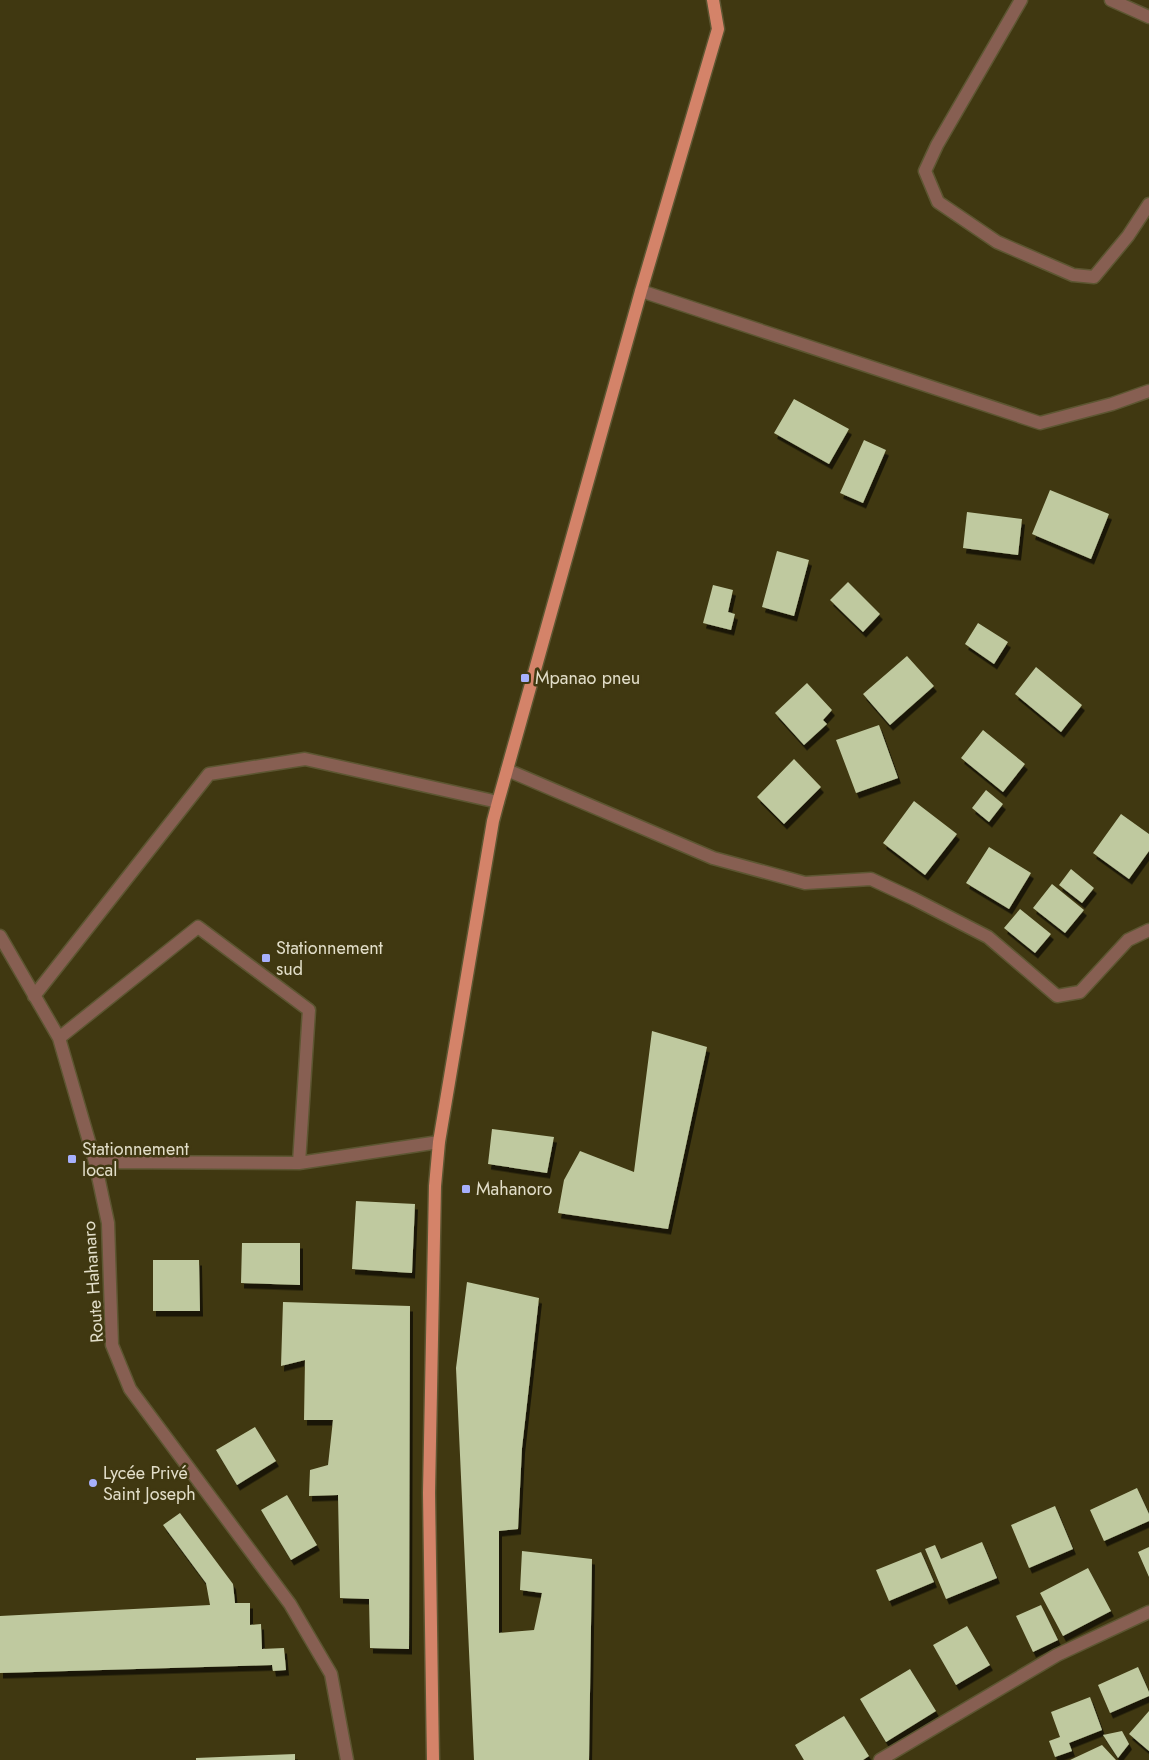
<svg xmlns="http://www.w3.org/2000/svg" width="1149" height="1760" viewBox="0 0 1149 1760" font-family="Jost,sans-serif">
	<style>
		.building { fill: #bfc99f; filter: url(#shadow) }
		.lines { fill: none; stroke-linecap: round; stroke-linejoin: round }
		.minor-casing { stroke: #5d5632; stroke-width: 15 }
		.major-casing { stroke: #5d5632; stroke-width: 15 }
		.minor { stroke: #875f52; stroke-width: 12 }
		.major { stroke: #d48369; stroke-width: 12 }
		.poi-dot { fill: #a7b0fc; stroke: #403811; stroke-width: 2 }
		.labels { text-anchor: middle; stroke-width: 5; stroke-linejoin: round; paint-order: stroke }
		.poi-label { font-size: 18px; fill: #e2dec9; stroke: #403811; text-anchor: start }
		.street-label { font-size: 18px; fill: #e2dec9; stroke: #403811 }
	</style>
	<defs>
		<filter id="shadow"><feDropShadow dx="3" dy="5.5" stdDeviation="0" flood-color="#0009"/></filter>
	</defs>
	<rect width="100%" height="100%" fill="#403811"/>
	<path class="building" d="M794 399 849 429 829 464 774 433Z
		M864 440 886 450 863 503 840 493Z
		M1050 490 1109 514 1091 559 1032 534Z
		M967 512 1022 519 1018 555 963 548Z
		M777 551 809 560 794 616 762 607Z
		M848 582 880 614 863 632 830 600Z
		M713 585 733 590 728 612 735 614 731 630 703 623Z
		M978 623 1008 642 994 664 965 644Z
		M907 656 934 686 890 725 863 694Z
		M1036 667 1082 705 1061 732 1015 694Z
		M807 683 832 710 823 720 827 724 804 745 775 713Z
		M879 725 898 778 856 793 836 740Z
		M983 730 1025 764 1003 792 961 758Z
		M794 759 821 787 784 824 757 797Z
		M986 790 1003 804 989 822 972 808Z
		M914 801 957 834 925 875 883 843Z
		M1121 814 1149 834V851L1129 879 1093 853Z
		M989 847 1031 873 1009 909 966 883Z
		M1071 869 1094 888 1082 903 1059 885Z
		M1052 884 1084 910 1065 933 1033 908Z
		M1020 909 1051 934 1035 953 1004 928Z
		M652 1031 707 1047 668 1229 558 1213 564 1180 580 1151 634 1172Z
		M492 1129 554 1137 547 1173 488 1164Z
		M356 1201 415 1204 412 1273 352 1269Z
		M242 1243H300V1285L241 1283Z
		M153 1260H199L200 1311H153Z
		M467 1282 539 1298 522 1448 518 1529 499 1531V1633L534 1630 542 1593 520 1590 522 1551 592 1559 589 1760H474L456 1368Z
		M283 1302 410 1306 409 1649 370 1648 369 1599 340 1598 338 1495 309 1496 310 1470 328 1465 333 1420H304L305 1360 281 1366Z
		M255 1427 276 1461 237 1485 216 1450Z
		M1137 1488 1149 1514V1521L1104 1541 1090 1510Z
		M287 1495 317 1545 291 1560 261 1510Z
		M1055 1506 1073 1549 1029 1568 1011 1525Z
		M180 1513 233 1584 235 1603H250V1625L261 1624 262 1649 284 1648 286 1670 273 1671 272 1665 0 1673V1616L210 1605 206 1583 163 1525Z
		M982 1542 997 1578 946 1599 925 1549 935 1545 941 1559Z
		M1149 1547V1577L1138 1552Z
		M921 1552 934 1582 889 1601 876 1570Z
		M1088 1568 1111 1611 1063 1636 1040 1593Z
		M1041 1605 1058 1640 1033 1652 1016 1616Z
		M967 1626 990 1665 956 1685 933 1645Z
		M1138 1667 1149 1692V1696L1110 1713 1098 1685Z
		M910 1669 936 1711 886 1742 860 1699Z
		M1090 1697 1102 1730 1069 1743 1072 1751 1055 1757 1049 1741 1060 1737 1051 1712Z
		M1149 1711V1751L1129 1734Z
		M844 1716 869 1756 863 1760H804L795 1745Z
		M1122 1731 1129 1744 1118 1758 1103 1735Z
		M1102 1745 1116 1760H1070Z
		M295 1754V1760H196V1758Z"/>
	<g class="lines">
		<defs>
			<path id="minor" d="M1021 0 937 145 925 171 938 202 997 242 1073 275 1094 277 1128 236 1149 204
				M1111 0 1149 17
				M641 291 1040 423 1112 404 1149 391
				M507 770 713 858 805 883 871 879 914 899 988 937 1057 996 1080 992 1128 940 1149 930
				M0 936 59 1038 95 1162 108 1223 112 1345 130 1389 290 1604 331 1674 347 1760
				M34 996 209 774 305 759 498 802
				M59 1038 198 927 309 1010 299 1163
				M95 1162 299 1163 439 1142
				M880 1760 1057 1655 1149 1612"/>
			<path id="major" d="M433 1760 429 1493 435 1186 439 1142 493 821 498 802 641 291 718 29 713 0"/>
		</defs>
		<use href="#minor" class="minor-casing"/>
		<use href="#major" class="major-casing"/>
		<use href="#minor" class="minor"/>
		<use href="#major" class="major"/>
	</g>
	<g class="poi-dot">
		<rect x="520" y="673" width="10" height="10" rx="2.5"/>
		<rect x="261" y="953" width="10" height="10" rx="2.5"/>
		<rect x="67" y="1154" width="10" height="10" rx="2.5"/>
		<rect x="461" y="1184" width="10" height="10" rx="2.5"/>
		<circle cx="93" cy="1483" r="5"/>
	</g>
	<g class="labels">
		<g class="poi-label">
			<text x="535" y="684">Mpanao pneu</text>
			<text x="276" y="954">Stationnement<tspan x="276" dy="21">sud</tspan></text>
			<text x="82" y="1155">Stationnement<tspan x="82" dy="21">local</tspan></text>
			<text x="476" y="1195">Mahanoro</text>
			<text x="103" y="1479">Lycée Privé<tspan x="103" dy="21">Saint Joseph</tspan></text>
		</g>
		<g class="street-label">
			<text transform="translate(93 1282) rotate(-94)" y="6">Route Hahanaro</text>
		</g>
	</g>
</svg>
